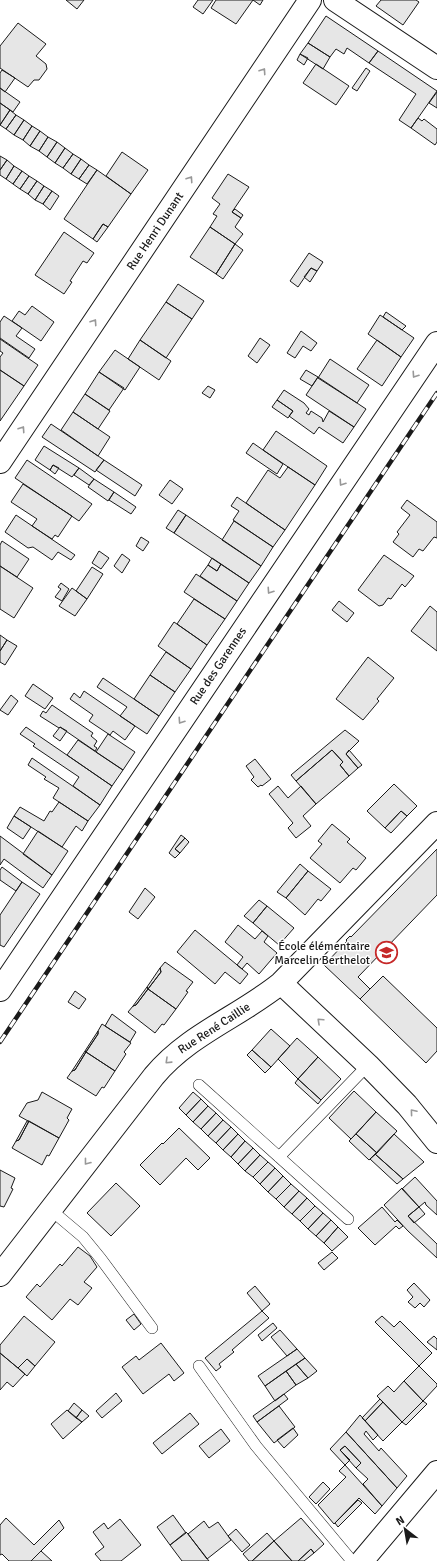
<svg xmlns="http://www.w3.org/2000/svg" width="437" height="1561" viewBox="0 0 437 1561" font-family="Signika,sans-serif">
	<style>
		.building { fill: #e6e6e6; stroke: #1a1a1a }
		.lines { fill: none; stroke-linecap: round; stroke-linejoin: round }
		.service-casing { stroke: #1a1a1a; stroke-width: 12 }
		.minor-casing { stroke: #1a1a1a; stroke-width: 24 }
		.service { stroke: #fff; stroke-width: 11 }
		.minor { stroke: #fff; stroke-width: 22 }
		.rail-casing { stroke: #1a1a1a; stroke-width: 4.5 }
		.rail { stroke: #fff; stroke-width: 3; stroke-dasharray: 9; stroke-linecap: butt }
		.oneway { stroke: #989898 }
		.labels { text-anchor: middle; stroke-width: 3; stroke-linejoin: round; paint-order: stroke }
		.street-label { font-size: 12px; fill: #1a1a1a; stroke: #fff }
		.poi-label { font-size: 12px; fill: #1a1a1a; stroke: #fff; text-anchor: end }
	</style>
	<rect width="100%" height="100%" fill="#fff"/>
	<path class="building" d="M66 0H84L77 9Z
		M198 0H213L203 14 193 7Z
		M216 0H263L260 5 253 0 236 24 211 8Z
		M381 0H416L419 2 403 25 376 6Z
		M326 16 378 51 369 63 347 48 344 54 336 49 330 57 308 43Z
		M18 23 46 44 36 56 46 64 47 69 39 80H34L28 87 0 68V46Z
		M308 43 330 57 323 69 300 54Z
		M378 51 437 91 411 128 399 120 416 94 369 63Z
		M300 54 308 58 304 65 297 60Z
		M316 64 349 86 336 105 303 83Z
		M366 68 370 71 357 91 352 88Z
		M2 70 15 78 5 92 0 88V73Z
		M0 88 20 102 13 112 0 103Z
		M437 92V108L429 103Z
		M0 103 10 110 0 125Z
		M10 110 16 115 6 129 0 125Z
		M16 115 24 120 14 135 6 129Z
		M418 118 422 121 424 119 437 129V142L435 145 411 128Z
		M24 120 32 126 23 140 14 135Z
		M32 126 40 131 30 146 23 140Z
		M40 131 48 137 39 151 30 146Z
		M48 137 57 142 47 157 39 151Z
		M57 142 65 148 55 163 47 157Z
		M65 148 73 154 63 168 55 163Z
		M122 152 148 170 131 194 106 176Z
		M73 154 81 159 71 174 63 168Z
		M0 156 7 160 0 170Z
		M81 159 89 165 79 179 71 174Z
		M7 160 14 166 6 179 0 175V170Z
		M89 165 97 170 87 184 79 179Z
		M14 166 22 171 13 184 6 179Z
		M97 170 131 194 108 227 103 224 93 239 64 219Z
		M22 171 29 176 20 189 13 184Z
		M228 174 249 187 232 212 241 218 235 227 243 234 235 244 210 227 217 216 213 214 220 204 212 198Z
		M29 176 37 181 28 194 20 189Z
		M37 181 44 186 35 200 28 194Z
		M44 186 52 191 43 204 35 200Z
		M52 191 59 196 50 210 43 204Z
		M235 209 243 215 241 218 232 212Z
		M103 224 108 227 97 242 93 239Z
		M210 227 235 244 216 274 190 257Z
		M64 232 94 253 87 263 83 261 70 281 72 282 64 294 35 275Z
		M235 244 243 250 223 279 216 274Z
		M309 253 323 262 317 271 311 268 298 287 290 281Z
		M311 268 317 271 310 282 304 277Z
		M178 284 204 301 192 319 166 302Z
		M166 302 192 319 166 358 140 340Z
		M32 306 54 322 41 341 12 321 19 311 25 315Z
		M386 312 406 326 402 330 383 317Z
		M380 315 414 338 401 357 368 334Z
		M4 316 22 328 16 336 35 349 29 358 0 338V322Z
		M301 331 317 343 311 351 303 346 295 358 287 353Z
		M260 338 270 345 257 363 248 356Z
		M0 339 38 365 24 386 0 370V357L3 353 0 351Z
		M140 340 171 361 159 380 128 359Z
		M377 340 401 357 382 386 357 369Z
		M115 350 140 367 125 390 99 372Z
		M330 359 369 385 357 403 318 378Z
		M0 370 24 386 0 421Z
		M306 370 318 377 312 386 300 379Z
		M99 372 124 388 109 410 85 394Z
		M318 377 366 409 354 427 306 395Z
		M208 386 215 390 210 398 202 393Z
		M284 390 304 403 309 409 306 413 309 415 311 411 322 418 323 422 329 411 354 427 343 443 319 427 314 434 289 416 293 411 277 400Z
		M85 394 110 411 98 429 73 412Z
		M277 400 293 411 288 418 272 407Z
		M73 412 110 437 98 456 61 430Z
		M51 424 104 460 95 472 42 437Z
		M276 431 327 466 315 485 263 450Z
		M253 443 283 464 277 474 246 453Z
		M44 446 79 468 72 477 53 465 50 470 35 460Z
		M27 460 92 504 79 521 15 478Z
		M104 460 142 485 135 496 96 470Z
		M53 465 59 468 55 474 50 470Z
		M288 467 315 485 285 530 246 503 268 470 280 478Z
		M79 468 94 479 89 485 74 475Z
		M94 479 114 492 108 501 88 487Z
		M170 480 183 489 172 504 159 495Z
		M23 484 72 516 58 537 55 535 52 539 32 526 37 519 11 502Z
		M114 492 136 507 131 514 109 500Z
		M237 497 285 530 273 547 233 520 239 511 231 506Z
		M407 500 437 522V538L434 537 423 551 419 549 413 557 393 542 399 534 397 532 410 515 401 508Z
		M178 510 186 515 174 533 166 528Z
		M16 515 75 555 71 560 58 552 52 560 33 547 28 548 5 532Z
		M186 515 261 566 249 583 174 533Z
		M234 521 273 547 261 566 222 540Z
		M141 537 149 542 143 551 136 546Z
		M2 541 29 559 17 577 0 566V545Z
		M99 551 109 558 101 569 92 563Z
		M122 554 130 560 122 573 114 566Z
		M384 555 414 576 405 587 402 584 391 599 388 598 383 605 379 606 358 590Z
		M212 558 221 564 217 571 208 565Z
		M221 564 249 583 237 601 200 576 208 565 217 571Z
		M0 566 33 588 14 618 0 609Z
		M92 567 103 574 87 599 76 591Z
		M196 574 237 601 225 619 184 592Z
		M61 583 69 589 62 601 55 597 61 589 58 587Z
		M72 588 87 599 75 616 59 606Z
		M194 599 225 619 207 645 177 624Z
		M339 601 354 613 347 622 332 610Z
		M430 606 437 612V651L411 631Z
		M174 622 207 645 191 669 158 646Z
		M0 635 7 640 0 651Z
		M7 640 17 646 5 665 0 662V651Z
		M166 652 191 669 175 692 150 675Z
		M368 657 394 678 377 699 379 701 363 720 336 699Z
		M150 675 175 692 159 716 134 699Z
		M103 678 159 716 147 734 120 716 127 707 97 687Z
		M33 684 53 698 45 709 25 696Z
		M84 691 135 726 125 740 113 731 110 735 89 721 93 715 70 699 74 693 80 698Z
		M11 695 18 701 8 715 0 710Z
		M52 705 93 733 91 736 97 741 94 746 97 748 95 751 60 727 59 728 40 716 43 711 46 713Z
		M26 727 112 786 100 805 73 786 79 777 33 746 35 744 20 734Z
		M60 727 67 731 60 741 53 736Z
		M345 730 359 741 346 754 358 768 349 776 340 765 343 762 332 750 296 781 291 775Z
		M108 734 135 752 123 770 96 752Z
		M78 740 123 770 112 786 67 755Z
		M332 750 343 762 340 765 349 776 316 804 296 781Z
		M349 750 362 765 358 768 346 754Z
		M32 758 100 805 88 821 53 798 59 788 44 779 46 777 28 765Z
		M255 759 271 779 262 786 261 785 258 787 251 780 254 777 246 766Z
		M394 784 417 806 407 816 401 811 385 828 367 811Z
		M278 786 288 798 301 786 316 804 303 816 311 826 296 838 288 828 293 823 269 794Z
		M59 802 88 821 82 831 76 826 62 847 14 816 20 807 44 821 50 811 52 812Z
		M401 811 407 816 391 833 385 828Z
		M14 816 31 827 23 839 7 828Z
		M332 824 350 839 347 842 366 858 356 870 353 868 340 883 310 858 322 844 318 841Z
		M38 831 68 851 52 875 23 854Z
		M181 835 185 838 175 849 180 853 175 858 169 853Z
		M0 836 52 875 43 888 4 859 0 865Z
		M185 838 189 842 180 853 175 849Z
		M437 849V895L358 977 370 989 360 999 324 965 347 941 346 940 350 936 351 937Z
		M300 864 308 871 286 898 277 892Z
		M2 867 22 882 16 891 0 880V870Z
		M308 871 331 889 321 901 318 899 305 915 286 898Z
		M22 882 40 894 4 947 0 945V915Z
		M145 888 155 897 138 919 129 912Z
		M259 900 267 906 253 923 244 916Z
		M267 906 294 928 279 945 253 923Z
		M238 925 255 939 262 931 268 936 264 942 277 953 259 974 247 963 242 969 237 965 243 957 225 942Z
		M195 930 248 974 240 984 225 972 215 984 177 952Z
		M165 962 193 982 186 991 188 992 176 1009 148 989 161 972 160 968Z
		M160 968 161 972 148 989 147 987Z
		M383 976 437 1028V1051L426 1063 360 999Z
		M147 987 148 989 136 1005 133 1006Z
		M148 989 176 1009 164 1025 162 1024 155 1033 128 1012 133 1006 136 1005Z
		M75 991 86 999 79 1009 68 1002Z
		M112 1014 136 1032 130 1042 105 1026Z
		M102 1024 131 1043 124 1052 126 1054 115 1071 86 1052 98 1034V1031Z
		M271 1029 290 1046 271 1067 252 1050Z
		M98 1031V1034L86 1052 85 1051Z
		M297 1038 318 1057 298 1079 278 1059Z
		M252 1050 271 1067 265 1073 247 1055Z
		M85 1051 86 1052 75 1070 72 1071Z
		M86 1052 115 1071 104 1088 102 1087 96 1096 67 1078 72 1071 75 1070Z
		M318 1057 341 1079 321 1100 298 1079Z
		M298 1079 321 1100 318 1104 295 1083Z
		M354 1091 376 1112 351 1139 329 1118Z
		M42 1092 72 1109 67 1118 69 1120 59 1138 19 1116 27 1103 38 1100Z
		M193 1092 201 1099 186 1115 179 1108Z
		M201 1099 208 1106 193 1122 186 1115Z
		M208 1106 216 1113 201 1129 193 1122Z
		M376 1112 397 1131 377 1153 356 1134Z
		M216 1113 223 1120 208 1136 201 1129Z
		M223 1120 231 1127 216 1143 208 1136Z
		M27 1121H29L19 1140 16 1141Z
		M29 1121 59 1138 49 1156 47 1155 42 1165 12 1148 16 1141 19 1140Z
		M231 1127 238 1134 223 1150 216 1143Z
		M179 1128 210 1158 198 1170 186 1158 160 1185 140 1165 162 1143 163 1144Z
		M238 1134 245 1141 231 1157 223 1150Z
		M356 1134 377 1153 369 1160 349 1141Z
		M394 1134 424 1162 403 1179 375 1154Z
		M245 1141 253 1148 238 1164 231 1157Z
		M253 1148 260 1155 245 1171 238 1164Z
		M375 1154 403 1179 397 1184 370 1159Z
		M260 1155 268 1162 253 1177 245 1171Z
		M268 1162 275 1168 260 1184 253 1177Z
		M275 1168 283 1176 268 1192 260 1184Z
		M0 1170 15 1178 11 1188 13 1189 4 1207 0 1206Z
		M283 1176 291 1184 276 1199 268 1192Z
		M415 1177 437 1201V1215L426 1205 425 1202 419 1207 402 1189Z
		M116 1183 140 1206 111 1236 87 1213Z
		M291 1184 299 1191 284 1207 276 1199Z
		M402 1188 419 1207 408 1216 437 1244V1258L408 1231 384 1205Z
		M299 1191 307 1198 292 1214 284 1207Z
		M307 1198 315 1206 300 1221 292 1214Z
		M315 1206 323 1213 308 1229 300 1221Z
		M382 1207 395 1222 397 1220 403 1226 399 1229 396 1226 375 1245 358 1228Z
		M419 1207 425 1214 414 1223 408 1216Z
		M323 1213 331 1220 316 1236 308 1229Z
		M331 1220 338 1227 324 1243 316 1236Z
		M338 1227 348 1237 332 1251 324 1243Z
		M78 1247 90 1256 97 1267 84 1282 92 1288 78 1305 70 1299 52 1320 26 1297 37 1284 40 1287 60 1264 62 1266Z
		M332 1252 338 1258 324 1270 318 1263Z
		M414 1283 430 1300 424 1307 420 1303 415 1308 408 1302 413 1297 407 1290Z
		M255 1286 270 1304 262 1311 247 1293Z
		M262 1311 269 1318 232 1350 234 1352 219 1364 221 1367 216 1371 205 1358Z
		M134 1314 141 1324 134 1330 126 1320Z
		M24 1316 55 1342 35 1366 27 1359 18 1368 0 1353V1345Z
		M382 1316 394 1327 400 1321 432 1353 419 1366 375 1322Z
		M273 1323 277 1328 262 1341 258 1335Z
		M280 1330 297 1349 287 1356 271 1337Z
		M434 1336 437 1339V1350L427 1342Z
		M161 1343 184 1373 174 1381 169 1374 143 1394 122 1367 136 1356 139 1360Z
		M297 1349 305 1358 265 1386 258 1376Z
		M0 1353 25 1374 13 1387 7 1382 0 1390Z
		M305 1358 317 1371 308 1378 296 1364Z
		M27 1359 35 1366 27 1376 18 1368Z
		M296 1364 308 1378 296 1385 286 1371Z
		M419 1366 437 1384V1386L423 1401 404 1381Z
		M286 1371 296 1385 275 1401 265 1386Z
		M404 1381 423 1401 402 1422 377 1396 388 1386 394 1392Z
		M116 1393 122 1401 102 1418 96 1411Z
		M284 1394 288 1399 257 1422 253 1416Z
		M380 1399 383 1402 365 1421 362 1418Z
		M423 1401 427 1404 406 1425 402 1422Z
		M383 1402 402 1422 383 1441 365 1421Z
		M74 1403 82 1410 76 1418 68 1411Z
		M279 1406 295 1427 274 1443 257 1422Z
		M67 1410 82 1422 63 1439 51 1424Z
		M82 1410 89 1416 82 1422 76 1418Z
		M190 1413 199 1424 162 1454 153 1443Z
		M360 1415 378 1435 373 1440 366 1431 364 1434 379 1451 381 1448 407 1476 397 1488 346 1432Z
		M293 1428 298 1435 284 1448 277 1440Z
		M221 1429 230 1441 209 1458 199 1446Z
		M346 1432 397 1488 382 1506 363 1484 368 1479 356 1468 361 1463 345 1446 340 1450 350 1460 345 1465 330 1449Z
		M345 1446 361 1463 356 1468 340 1450Z
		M345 1465 382 1506 375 1514 359 1498 334 1524 318 1505 346 1477 339 1471Z
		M323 1482 330 1489 316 1504 309 1497Z
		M358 1500 362 1503 338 1527 335 1523Z
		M173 1515 186 1533 170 1545 157 1527Z
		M6 1518 34 1545 59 1520 64 1528 31 1561H9L2 1554 0 1555V1525Z
		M301 1518 324 1544 314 1553 311 1549 298 1561H292L274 1541Z
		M120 1519 141 1545 121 1561H101L95 1554 104 1547 93 1532 104 1523 108 1529Z
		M204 1521 209 1528 218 1522 231 1540 207 1559 188 1534Z
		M236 1529 250 1545 242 1552 228 1536Z
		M186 1532 188 1534 209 1561H182L170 1545Z
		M267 1533 274 1541 252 1561H249L243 1554Z
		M274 1541 292 1561H252Z
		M311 1549 314 1553 304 1561H298Z
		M41 1551 52 1561H31Z"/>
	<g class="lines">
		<defs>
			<path id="service" d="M199 1085 348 1219
				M279 1157 368 1065
				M51 1210 83 1237 101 1259 152 1328
				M199 1366 256 1446 352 1561"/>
			<path id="minor" d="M335 0 437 68
				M0 462 310 0
				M281 983 368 1065 407 1105 437 1142
				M0 990 437 343
				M0 1275 154 1076C189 1034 239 1017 281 983L437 823
				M362 1561 437 1472"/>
		</defs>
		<use href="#service" class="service-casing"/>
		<use href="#minor" class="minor-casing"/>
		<use href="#service" class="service"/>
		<use href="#minor" class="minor"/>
		<defs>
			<path id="rail" d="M0 1042 437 393"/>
		</defs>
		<use href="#rail" class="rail-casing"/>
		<use href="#rail" class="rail"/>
	</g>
	<defs><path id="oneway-chevron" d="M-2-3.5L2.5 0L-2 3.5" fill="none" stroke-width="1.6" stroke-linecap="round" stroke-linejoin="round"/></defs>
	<g class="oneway">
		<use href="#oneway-chevron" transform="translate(263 71) rotate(-56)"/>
		<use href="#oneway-chevron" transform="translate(190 179) rotate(-56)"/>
		<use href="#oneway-chevron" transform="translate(94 322) rotate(-56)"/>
		<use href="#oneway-chevron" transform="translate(415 375) rotate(124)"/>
		<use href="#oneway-chevron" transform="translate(22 429) rotate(-56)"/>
		<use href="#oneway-chevron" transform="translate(342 483) rotate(124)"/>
		<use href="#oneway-chevron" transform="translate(270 591) rotate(124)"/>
		<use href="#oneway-chevron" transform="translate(181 721) rotate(124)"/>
		<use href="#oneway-chevron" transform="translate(320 1021) rotate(-137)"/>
		<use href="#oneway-chevron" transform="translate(168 1061) rotate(136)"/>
		<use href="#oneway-chevron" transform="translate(413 1112) rotate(-130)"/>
		<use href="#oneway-chevron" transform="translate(87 1162) rotate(128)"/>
	</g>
	<defs>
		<symbol id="school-ring" viewBox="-11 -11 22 22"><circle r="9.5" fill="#fff" stroke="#c62828" stroke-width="1.5"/><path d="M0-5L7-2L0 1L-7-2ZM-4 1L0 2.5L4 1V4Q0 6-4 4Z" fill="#c62828"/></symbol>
	</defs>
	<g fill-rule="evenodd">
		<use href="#school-ring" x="374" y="940" width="25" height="25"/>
	</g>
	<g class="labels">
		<g class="street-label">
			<text transform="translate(155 231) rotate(-56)" y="4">Rue Henri Dunant</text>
			<text transform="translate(218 666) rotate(-56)" y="4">Rue des Garennes</text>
			<text transform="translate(214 1028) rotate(-33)" y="4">Rue René Caillie</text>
		</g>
		<g class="poi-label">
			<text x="370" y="950">École élémentaire<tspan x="370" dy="14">Marcelin Berthelot</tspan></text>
		</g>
	</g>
	<g transform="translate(405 1529) rotate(329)" stroke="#ffffff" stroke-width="3" paint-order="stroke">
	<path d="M0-3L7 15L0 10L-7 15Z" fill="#1a1a1a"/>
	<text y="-6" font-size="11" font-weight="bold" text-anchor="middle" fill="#1a1a1a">N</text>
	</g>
</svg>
